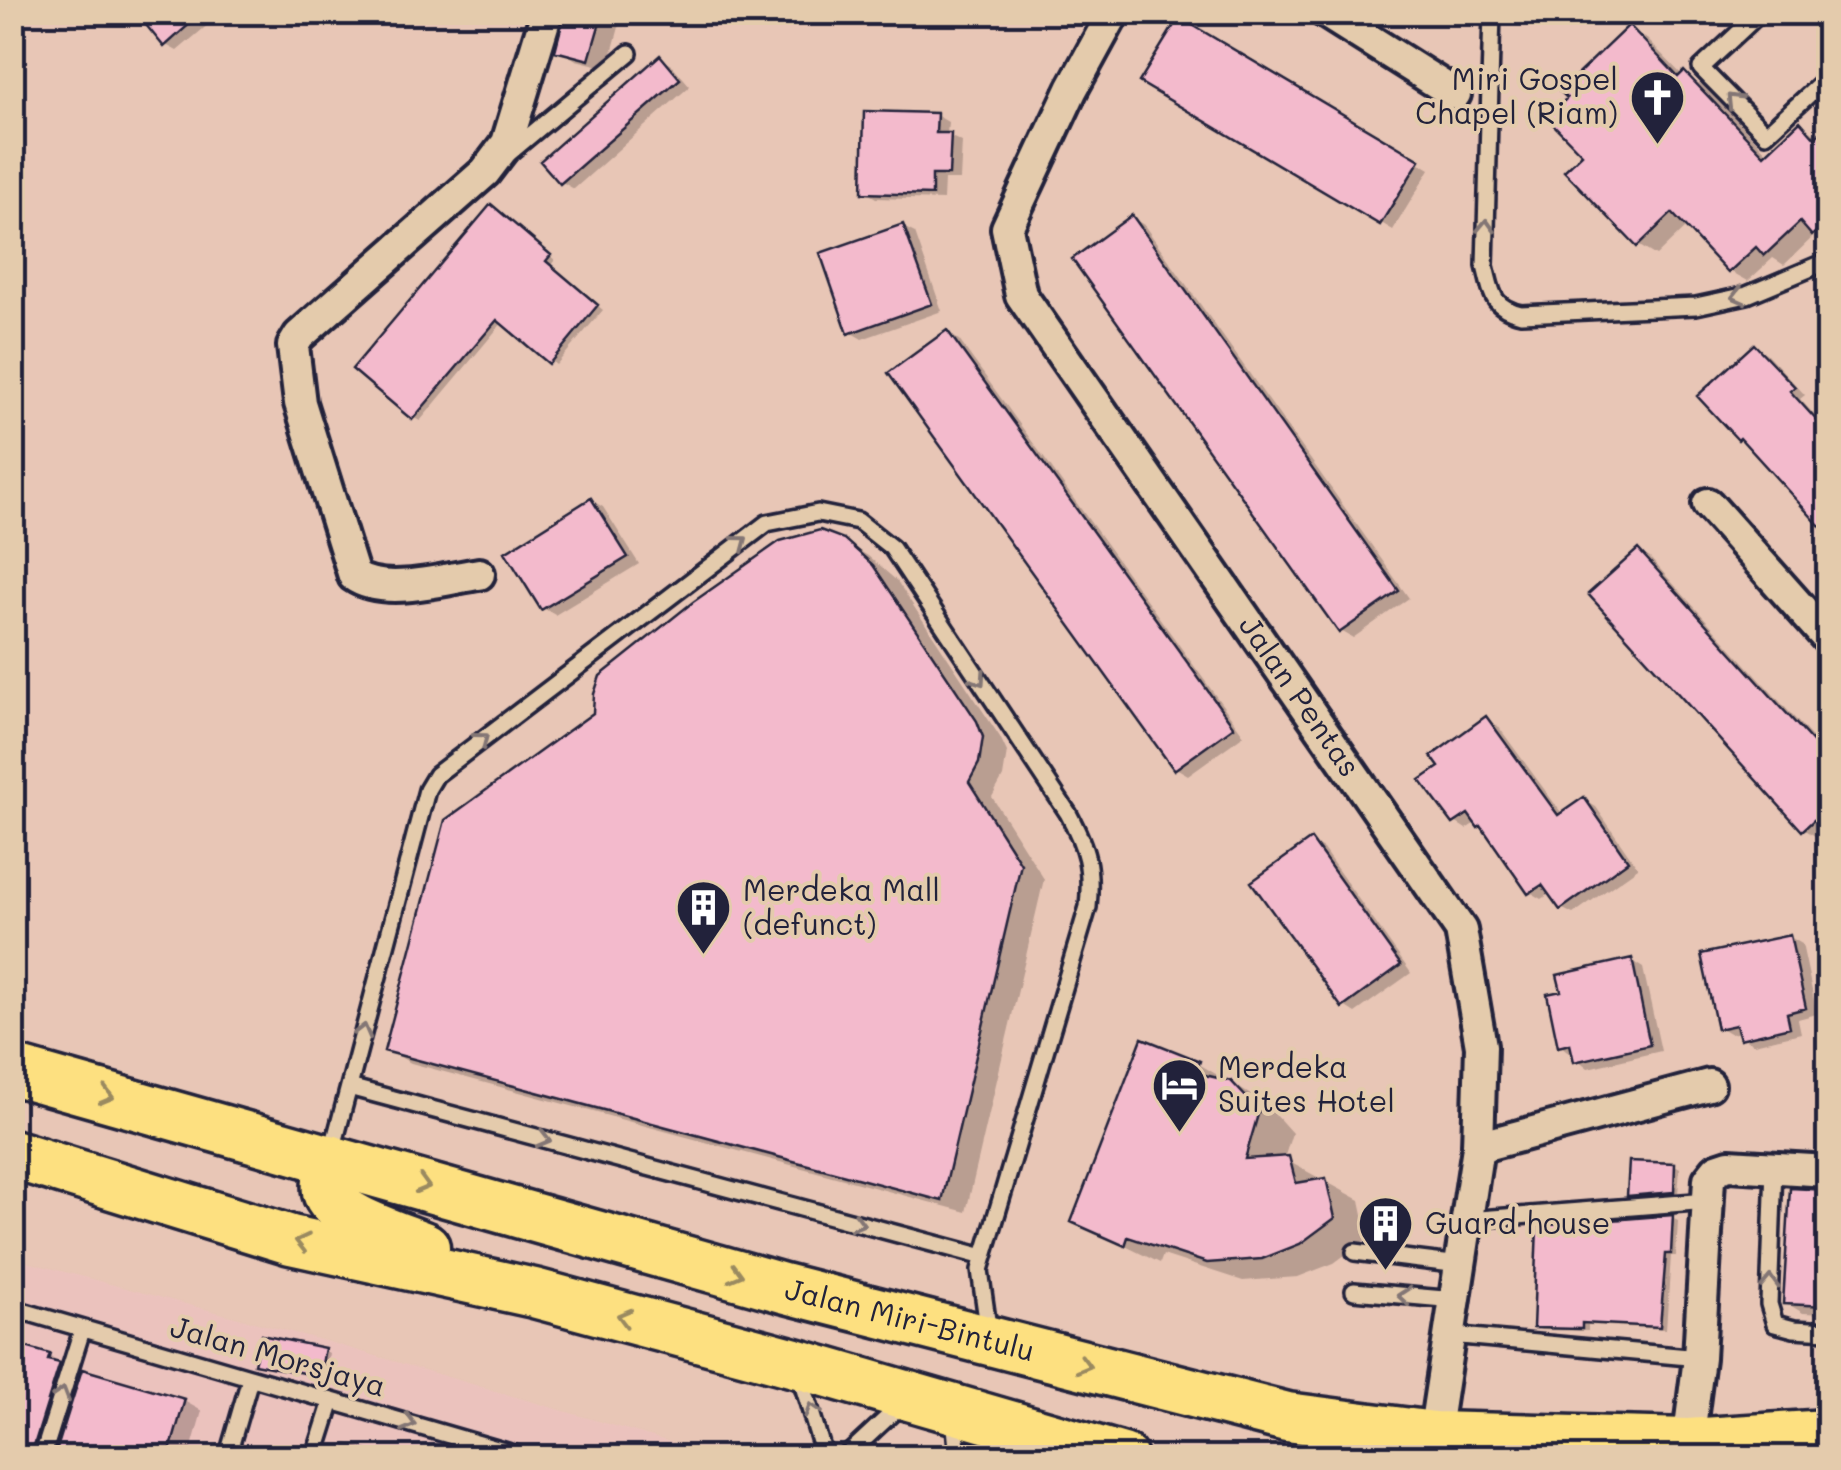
<svg xmlns="http://www.w3.org/2000/svg" width="1841" height="1470" viewBox="0 0 1841 1470" font-family="Mali,sans-serif">
	<style>
		.built { fill: #ebc2bd }
		.shadow { fill: #0003 }
		.building { fill: #f3bacc; stroke: #22223b; stroke-width: 2.5 }
		.lines { fill: none; stroke-linecap: round; stroke-linejoin: round }
		.service-casing { stroke: #22223b; stroke-width: 22 }
		.minor-casing { stroke: #22223b; stroke-width: 38 }
		.trunk-casing { stroke: #22223b; stroke-width: 55 }
		.service { stroke: #e4cbac; stroke-width: 15 }
		.minor { stroke: #e4cbac; stroke-width: 30 }
		.trunk { stroke: #fde080; stroke-width: 48 }
		.oneway { stroke: #837674 }
		.oneway2 { stroke: #9a8a61 }
		.labels { text-anchor: middle; stroke-width: 8; stroke-linejoin: round; paint-order: stroke }
		.poi-label { font-size: 30px; fill: #22223b; stroke: #e4cbac; text-anchor: start }
		.street-label { font-size: 30px; fill: #22223b; stroke: #e4cbac }
	</style>
	<rect width="100%" height="100%" fill="#e8c6b6"/>
	<filter id="ink" filterUnits="userSpaceOnUse"><feTurbulence type="fractalNoise" baseFrequency=".01" numOctaves="2"/><feDisplacementMap in="SourceGraphic" scale="20" xChannelSelector="R" yChannelSelector="G"/><feConvolveMatrix kernelMatrix="1 2 1 2 8 2 1 2 1" color-interpolation-filters="sRGB"/></filter>
	<g filter="url(#ink)">
		<path class="built" d="M12 1258 325 1341 721 1457H13Z"/>
		<path class="shadow" d="M164 12H223L177 51 166 45Z
			M567 12H623L608 68 576 60 558 49Z
			M1180 20 1430 169 1393 230 1143 81Z
			M1629 28 1647 39 1683 76 1703 85 1769 154 1800 124 1820 136 1828 127V242L1815 235 1784 265 1773 258 1748 281 1730 271 1687 226 1656 256 1638 245 1585 154Z
			M660 58 672 65 690 86 574 189 562 182 543 161Z
			M936 115 948 122 947 135 962 142 960 180H944L943 200 876 198 864 191Z
			M497 211 555 260 550 266 603 310 556 365 503 322 420 421 414 418Z
			M1132 218 1144 225 1409 598 1353 638 1341 631Z
			M903 227 915 233 942 311 862 339 850 332Z
			M947 333 959 340 1244 735 1188 775 1176 768Z
			M1754 347 1766 353 1805 395 1800 399 1828 430V532L1749 443 1740 438Z
			M591 500 603 507 639 564 555 615 543 608Z
			M843 541 868 556 897 581 1000 737 1007 752 1003 777 992 797 1044 879 966 1212 411 1063 387 1050Z
			M1639 552 1650 558 1828 755V824L1815 836 1804 829Z
			M1486 719 1498 726 1563 815 1584 800 1596 807 1638 868 1573 914 1561 908 1551 893 1542 899 1530 892 1487 830 1477 822 1466 829 1455 822 1442 767Z
			M1311 842 1323 849 1411 973 1355 1013 1344 1006Z
			M1790 937 1802 944 1817 1014 1798 1019 1801 1033 1754 1044 1742 1037 1741 1032 1731 1034 1719 1027Z
			M1632 961 1643 968 1661 1051 1588 1068 1560 1045Z
			M1144 1041 1199 1064 1266 1104 1292 1133 1284 1159 1360 1200 1368 1238 1334 1263 1298 1277 1243 1281 1163 1255 1160 1263 1074 1221Z
			M1675 1165 1680 1168 1678 1194 1634 1198 1629 1195Z
			M1792 1190 1828 1192V1314L1803 1313 1785 1302Z
			M1672 1218 1678 1221 1676 1256H1671L1666 1329 1588 1325V1331L1541 1330 1535 1326Z
			M12 1346 49 1356 77 1376 51 1458H12Z
			M324 1350 329 1353 325 1377 262 1365Z
			M184 1401 202 1411 189 1458H57Z
			M346 1443 396 1458H342Z"/>
		<path class="building" d="M161 12H203L164 47 146 25Z
			M565 12H603L589 60 555 51Z
			M1179 17 1420 160 1380 225 1139 82Z
			M1629 25 1678 77 1684 71 1764 155 1800 121 1815 138 1828 124V220L1812 236 1800 222 1764 256 1756 247 1728 273 1672 213 1637 247 1564 171 1582 154 1547 118 1567 98 1560 91Z
			M660 55 680 79 560 184 540 161Z
			M864 111 937 113 936 133H951L949 175H932V195L862 193Z
			M491 204 551 255 546 261 598 305 549 364 497 320 412 420 352 369Z
			M1132 215 1399 591 1339 633 1072 259Z
			M903 224 932 304 848 334 820 253Z
			M947 330 1234 727 1174 770 888 373Z
			M1754 344 1795 387 1790 391 1828 433V535L1740 438 1738 440 1697 396Z
			M591 498 628 557 541 610 505 552Z
			M820 530 844 539 873 565 977 721 983 737 979 763 969 782 1021 864 942 1201 384 1051 445 820 593 713 594 694 600 676 693 602 780 541Z
			M1638 549 1828 759V807L1802 831 1588 594Z
			M1486 716 1558 815 1584 797 1628 861 1560 910 1542 885 1528 894 1481 826 1478 828 1468 814 1453 824 1420 780 1439 767 1431 756Z
			M1311 839 1401 965 1342 1008 1251 882Z
			M1790 935 1806 1008 1787 1013 1790 1027 1740 1039 1736 1025 1717 1029 1701 954Z
			M1632 958 1650 1045 1574 1062 1570 1044 1558 1047 1547 994 1561 991 1557 975Z
			M1142 1038 1200 1061 1196 1073 1231 1081 1259 1111 1245 1159 1289 1156 1296 1183 1326 1178 1335 1218 1300 1244 1262 1259 1207 1263 1128 1237 1125 1246 1071 1222Z
			M1629 1161 1675 1163 1674 1192 1627 1196Z
			M1790 1188 1828 1190V1306L1783 1304Z
			M1673 1215 1671 1254H1666L1660 1327 1582 1323V1329L1533 1328 1537 1226Z
			M261 1335 325 1348 320 1376 254 1364Z
			M12 1343 50 1354 48 1360 60 1363 32 1452 12 1447Z
			M82 1369 185 1399 168 1458H54Z"/>
		<g class="lines">
			<defs>
				<path id="service" d="M1492 12 1485 266C1492 293 1491 307 1521 314L1696 306 1747 295 1828 261
					M1761 12 1701 68 1766 134 1828 77
					M508 154 629 53
					M349 1087 984 1257
					M331 1155 427 790 436 775 767 523 818 513 858 521 892 548 1068 813C1087 849 1092 867 1088 907L980 1270 989 1334
					M1774 1168 1769 1304 1775 1324 1794 1329 1828 1331
					M1467 1220 1708 1201
					M1355 1252 1460 1265
					M1354 1291 1455 1300
					M12 1308 528 1458
					M1450 1335 1699 1358
					M800 1376 825 1458
					M954 1417 958 1458
					M42 1458 82 1330
					M227 1458 250 1379
					M314 1458 332 1401
					M844 1458 903 1403"/>
				<g id="minor">
					<path id="s1" d="M1114 12 1072 89 1007 228 1021 295 1461 930 1481 1046 1478 1147 1434 1436"/>
					<path d="M1325 12 1455 94"/>
					<path d="M1708 504 1828 639"/>
					<path d="M479 574C444 579 384 597 354 576L300 403 293 346 299 336 485 172 507 143 547 12"/>
					<path d="M1478 1147 1709 1085"/>
					<path d="M1688 1443 1699 1358 1709 1179 1717 1169 1729 1165 1828 1171"/>
				</g>
				<g id="trunk">
					<path id="s2" d="M12 1070 783 1288 1287 1417 1434 1436 1688 1443 1828 1434"/>
					<path d="M12 1154 291 1240 534 1293 795 1363 1123 1458"/>
					<path d="M330 1159C329 1168 325 1182 327 1192 333 1217 402 1237 425 1247"/>
				</g>
			</defs>
			<use href="#service" class="service-casing"/>
			<use href="#minor" class="minor-casing"/>
			<use href="#trunk" class="trunk-casing"/>
			<use href="#service" class="service"/>
			<use href="#minor" class="minor"/>
			<use href="#trunk" class="trunk"/>
		</g>
		<defs><path id="oneway-chevron" d="M-2-3.5L2.5 0L-2 3.5" fill="none" stroke-width="1.6" stroke-linecap="round" stroke-linejoin="round" transform="scale(2.5)"/></defs>
		<g class="oneway">
			<use href="#oneway-chevron" transform="translate(1733 100) rotate(-134)"/>
			<use href="#oneway-chevron" transform="translate(1486 226) rotate(-88)"/>
			<use href="#oneway-chevron" transform="translate(1738 296) rotate(166)"/>
			<use href="#oneway-chevron" transform="translate(741 542) rotate(-37)"/>
			<use href="#oneway-chevron" transform="translate(979 679) rotate(56)"/>
			<use href="#oneway-chevron" transform="translate(482 739) rotate(-37)"/>
			<use href="#oneway-chevron" transform="translate(363 1031) rotate(-75)"/>
			<use href="#oneway-chevron" transform="translate(544 1139) rotate(15)"/>
			<use href="#oneway-chevron" transform="translate(858 1223) rotate(15)"/>
			<use href="#oneway-chevron" transform="translate(1770 1282) rotate(-88)"/>
			<use href="#oneway-chevron" transform="translate(1404 1296) rotate(-175)"/>
			<use href="#oneway-chevron" transform="translate(62 1394) rotate(-73)"/>
			<use href="#oneway-chevron" transform="translate(812 1410) rotate(-108)"/>
			<use href="#oneway-chevron" transform="translate(409 1423) rotate(16)"/>
		</g>
		<g class="oneway2">
			<use href="#oneway-chevron" transform="translate(107 1096) rotate(15)"/>
			<use href="#oneway-chevron" transform="translate(423 1185) rotate(16)"/>
			<use href="#oneway-chevron" transform="translate(302 1242) rotate(-167)"/>
			<use href="#oneway-chevron" transform="translate(736 1274) rotate(16)"/>
			<use href="#oneway-chevron" transform="translate(624 1317) rotate(-165)"/>
			<use href="#oneway-chevron" transform="translate(1084 1365) rotate(15)"/>
		</g>
	</g>
	<defs>
		<symbol id="church-pin" viewBox="-11 -11 22 30"><path d="M0 17L-7.5 6A9.5 9.5 0 1 1 7.5 6Z" fill="#22223b" stroke="#e4cbac"/><path d="M-1.2-6h2.4v3.5h3.3v2.4h-3.3V6h-2.4V-.1h-3.3v-2.4h3.3Z" fill="#fff"/></symbol>
		<symbol id="building-pin" viewBox="-11 -11 22 30"><path d="M0 17L-7.5 6A9.5 9.5 0 1 1 7.5 6Z" fill="#22223b" stroke="#e4cbac"/><path d="M-4-6H4V6H1V3H-1V6H-4ZM-2.5-4.3h1.7v1.8h-1.7ZM.8-4.3h1.7v1.8H.8ZM-2.5-1h1.7V.8h-1.7ZM.8-1h1.7V.8H.8Z" fill="#fff"/></symbol>
		<symbol id="hotel-pin" viewBox="-11 -11 22 30"><path d="M0 17L-7.5 6A9.5 9.5 0 1 1 7.5 6Z" fill="#22223b" stroke="#e4cbac"/><path d="M-6-4.5h1.5V1H6V5H4.5V3h-9V5H-6ZM-4 0a1.8 1.8 0 1 1 3.6 0ZM.5 0V-2.5h3Q6-2.5 6 0Z" fill="#fff"/></symbol>
	</defs>
	<g fill-rule="evenodd">
		<use href="#church-pin" x="1626" y="66" width="63" height="86"/>
		<use href="#building-pin" x="672" y="876" width="63" height="86"/>
		<use href="#hotel-pin" x="1148" y="1054" width="63" height="86"/>
		<use href="#building-pin" x="1354" y="1192" width="63" height="86"/>
	</g>
	<g class="labels">
		<g class="poi-label">
			<text x="1618" y="90" text-anchor="end">Miri Gospel<tspan x="1618" dy="34">Chapel (Riam)</tspan></text>
			<text x="743" y="901">Merdeka Mall<tspan x="743" dy="34">(defunct)</tspan></text>
			<text x="1218" y="1078">Merdeka<tspan x="1218" dy="34">Suites Hotel</tspan></text>
			<text x="1425" y="1234">Guard house</text>
		</g>
		<g class="street-label">
			<text dy="10" stroke="none"><textPath href="#s1" startOffset="798">Jalan Pentas</textPath></text>
			<text dy="10" stroke="none"><textPath href="#s2" startOffset="932">Jalan Miri-Bintulu</textPath></text>
			<text transform="translate(278 1357) rotate(16)" y="10">Jalan Morsjaya</text>
		</g>
	</g>
	<rect width="1841" height="1470" fill="none" stroke="#e4cbac" stroke-width="50"/>
	<rect x="25" y="25" width="1791" height="1420" fill="none" stroke="#22223b" stroke-width="4" filter="url(#ink)"/>
</svg>
